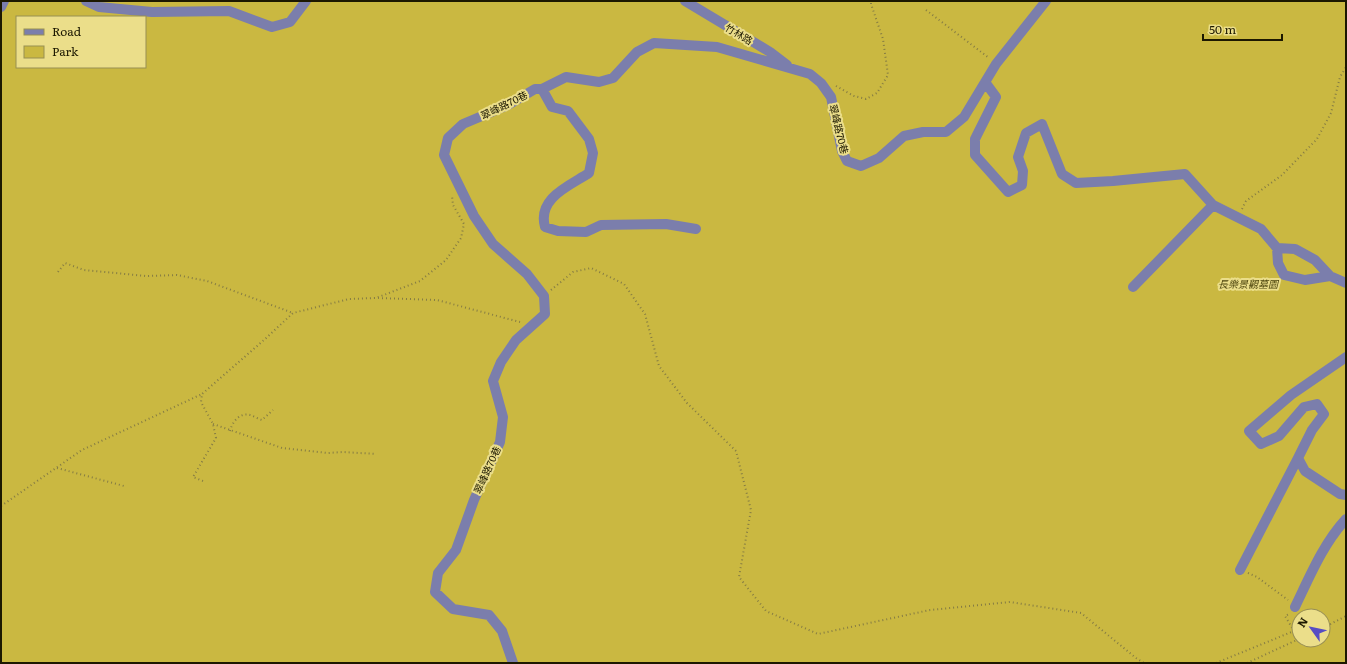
<svg xmlns="http://www.w3.org/2000/svg" width="1347" height="664" viewBox="0 0 1347 664" font-family="Literata,'Noto Sans TC',serif">
	<style>
		.green { fill: #cab841; fill-rule: evenodd }
		.lines { fill: none; stroke-linecap: round; stroke-linejoin: round }
		.path { stroke: #857c44; stroke-width: 2; stroke-dasharray: 1 3; stroke-linecap: butt }
		.minor { stroke: #7b7eac; stroke-width: 10 }
		.labels { text-anchor: middle; stroke-width: 4; stroke-linejoin: round; paint-order: stroke }
		.street-label { font-size: 10px; fill: #1c1800; stroke: #ebde8a }
		.park-label { font-size: 10px; font-style: italic; fill: #4e460f; stroke: #ebde8a }
	</style>
	<rect width="100%" height="100%" fill="#ded17d"/>
	<path class="green" d="M1 1H1346V663H1ZM17 17H145V67H17ZM1299 616H1323V640H1299Z"/>
	<g class="lines">
		<path class="path" d="M926 10 989 58
			M836 86 854 96 866 99 877 93 888 75 883 39 871 4V1
			M1242 209 1246 201 1282 175 1317 139 1331 113 1340 77 1346 67
			M58 272 65 263 84 270 146 276 177 275 207 281 293 313
			M551 290 573 272 591 268 624 284 645 314 659 366 687 403 736 451 751 510 739 577 766 611 818 634 930 610 1010 602 1081 613 1136 658 1144 663
			M378 298 437 300 520 322
			M213 424 282 448 328 453 343 452 376 454
			M230 431C232 422 240 412 250 415 254 416 258 419 262 420L273 410
			M57 468 124 486
			M203 481 193 477 216 438 213 424 201 402 202 394 264 340 293 313 349 299 376 298 420 281 446 260 461 238 464 224 453 205 452 196
			M1 506 82 450 202 394
			M1248 573 1257 577 1288 600
			M1323 628 1346 616
			M1216 663 1294 631 1285 616 1289 614
			M1247 663 1299 639"/>
		<path class="minor" d="M86 1 99 7 152 12 229 11 272 27 290 22 306 1
			M685 1 770 52 787 65
			M1 7 4 1
			M985 82 996 97 975 139V155L1008 192 1022 185 1023 171 1018 157 1026 133 1042 124 1062 174 1076 183 1113 181 1185 174 1213 205 1261 229 1277 248 1278 263 1284 275 1305 280 1330 276 1346 283
			M542 89 552 107 568 111 589 139 593 153 589 173C569 186 537 198 545 227L558 231 586 232 601 225 666 224 696 229
			M1277 248 1295 249 1315 260 1330 276
			M1133 287 1213 205
			M1346 357 1291 395 1249 431 1261 444 1279 436 1304 407 1317 404 1324 414 1312 430 1298 458 1305 471 1340 494 1346 495
			M1240 570 1298 458
			M1295 607C1310 576 1323 544 1346 519
			M513 663 502 631 489 615 453 609 435 592 438 573 456 550 474 500 500 442 503 417 493 381 501 362 516 340 545 314 544 296 527 274 493 244 474 216 444 155 448 138 463 124 508 105 535 89H542L566 77 599 82 613 78 637 52 654 43 717 47 810 74 821 83 831 97 842 151 847 161 861 166 879 158 904 136 923 132H946L964 117 996 64 1046 1"/>
	</g>
	<g class="labels">
		<g class="street-label">
			<text transform="translate(739 34) rotate(31)" y="4">竹林路</text>
			<text transform="translate(504 105) rotate(-26)" y="4">翠峰路70巷</text>
			<text transform="translate(839 129) rotate(76)" y="4">翠峰路70巷</text>
			<text transform="translate(487 470) rotate(-66)" y="4">翠峰路70巷</text>
		</g>
		<g class="park-label">
			<text x="1248" y="288">長樂景觀墓園</text>
		</g>
	</g>
	<rect width="1347" height="664" fill="none" stroke="#1c1800" stroke-width="4"/>
	<rect x="16" y="16" width="130" height="52" fill="#ebde8a" stroke="#988f53"/>
	<rect x="24" y="29" width="20" height="6" fill="#7b7eac" stroke="#988f53"/>
	<text x="52" y="36" font-size="12" fill="#1c1800">Road</text>
	<rect x="24" y="46" width="20" height="12" fill="#cab841" stroke="#988f53"/>
	<text x="52" y="56" font-size="12" fill="#1c1800">Park</text>
	<g transform="translate(1311 628) rotate(303)"><circle r="19" fill="#ebde8a" stroke="#988f53"/>
	<path d="M0-3L7 15L0 10L-7 15Z" fill="#564dc4"/>
	<text y="-6" font-size="11" font-weight="bold" text-anchor="middle" fill="#1c1800">N</text>
	</g>
	<path d="M1203 34v6h79v-6" fill="none" stroke="#1c1800" stroke-width="2"/>
	<text x="1209" y="34" font-size="12" fill="#1c1800" stroke="#ebde8a" stroke-width="3" paint-order="stroke">50 m</text>
</svg>
